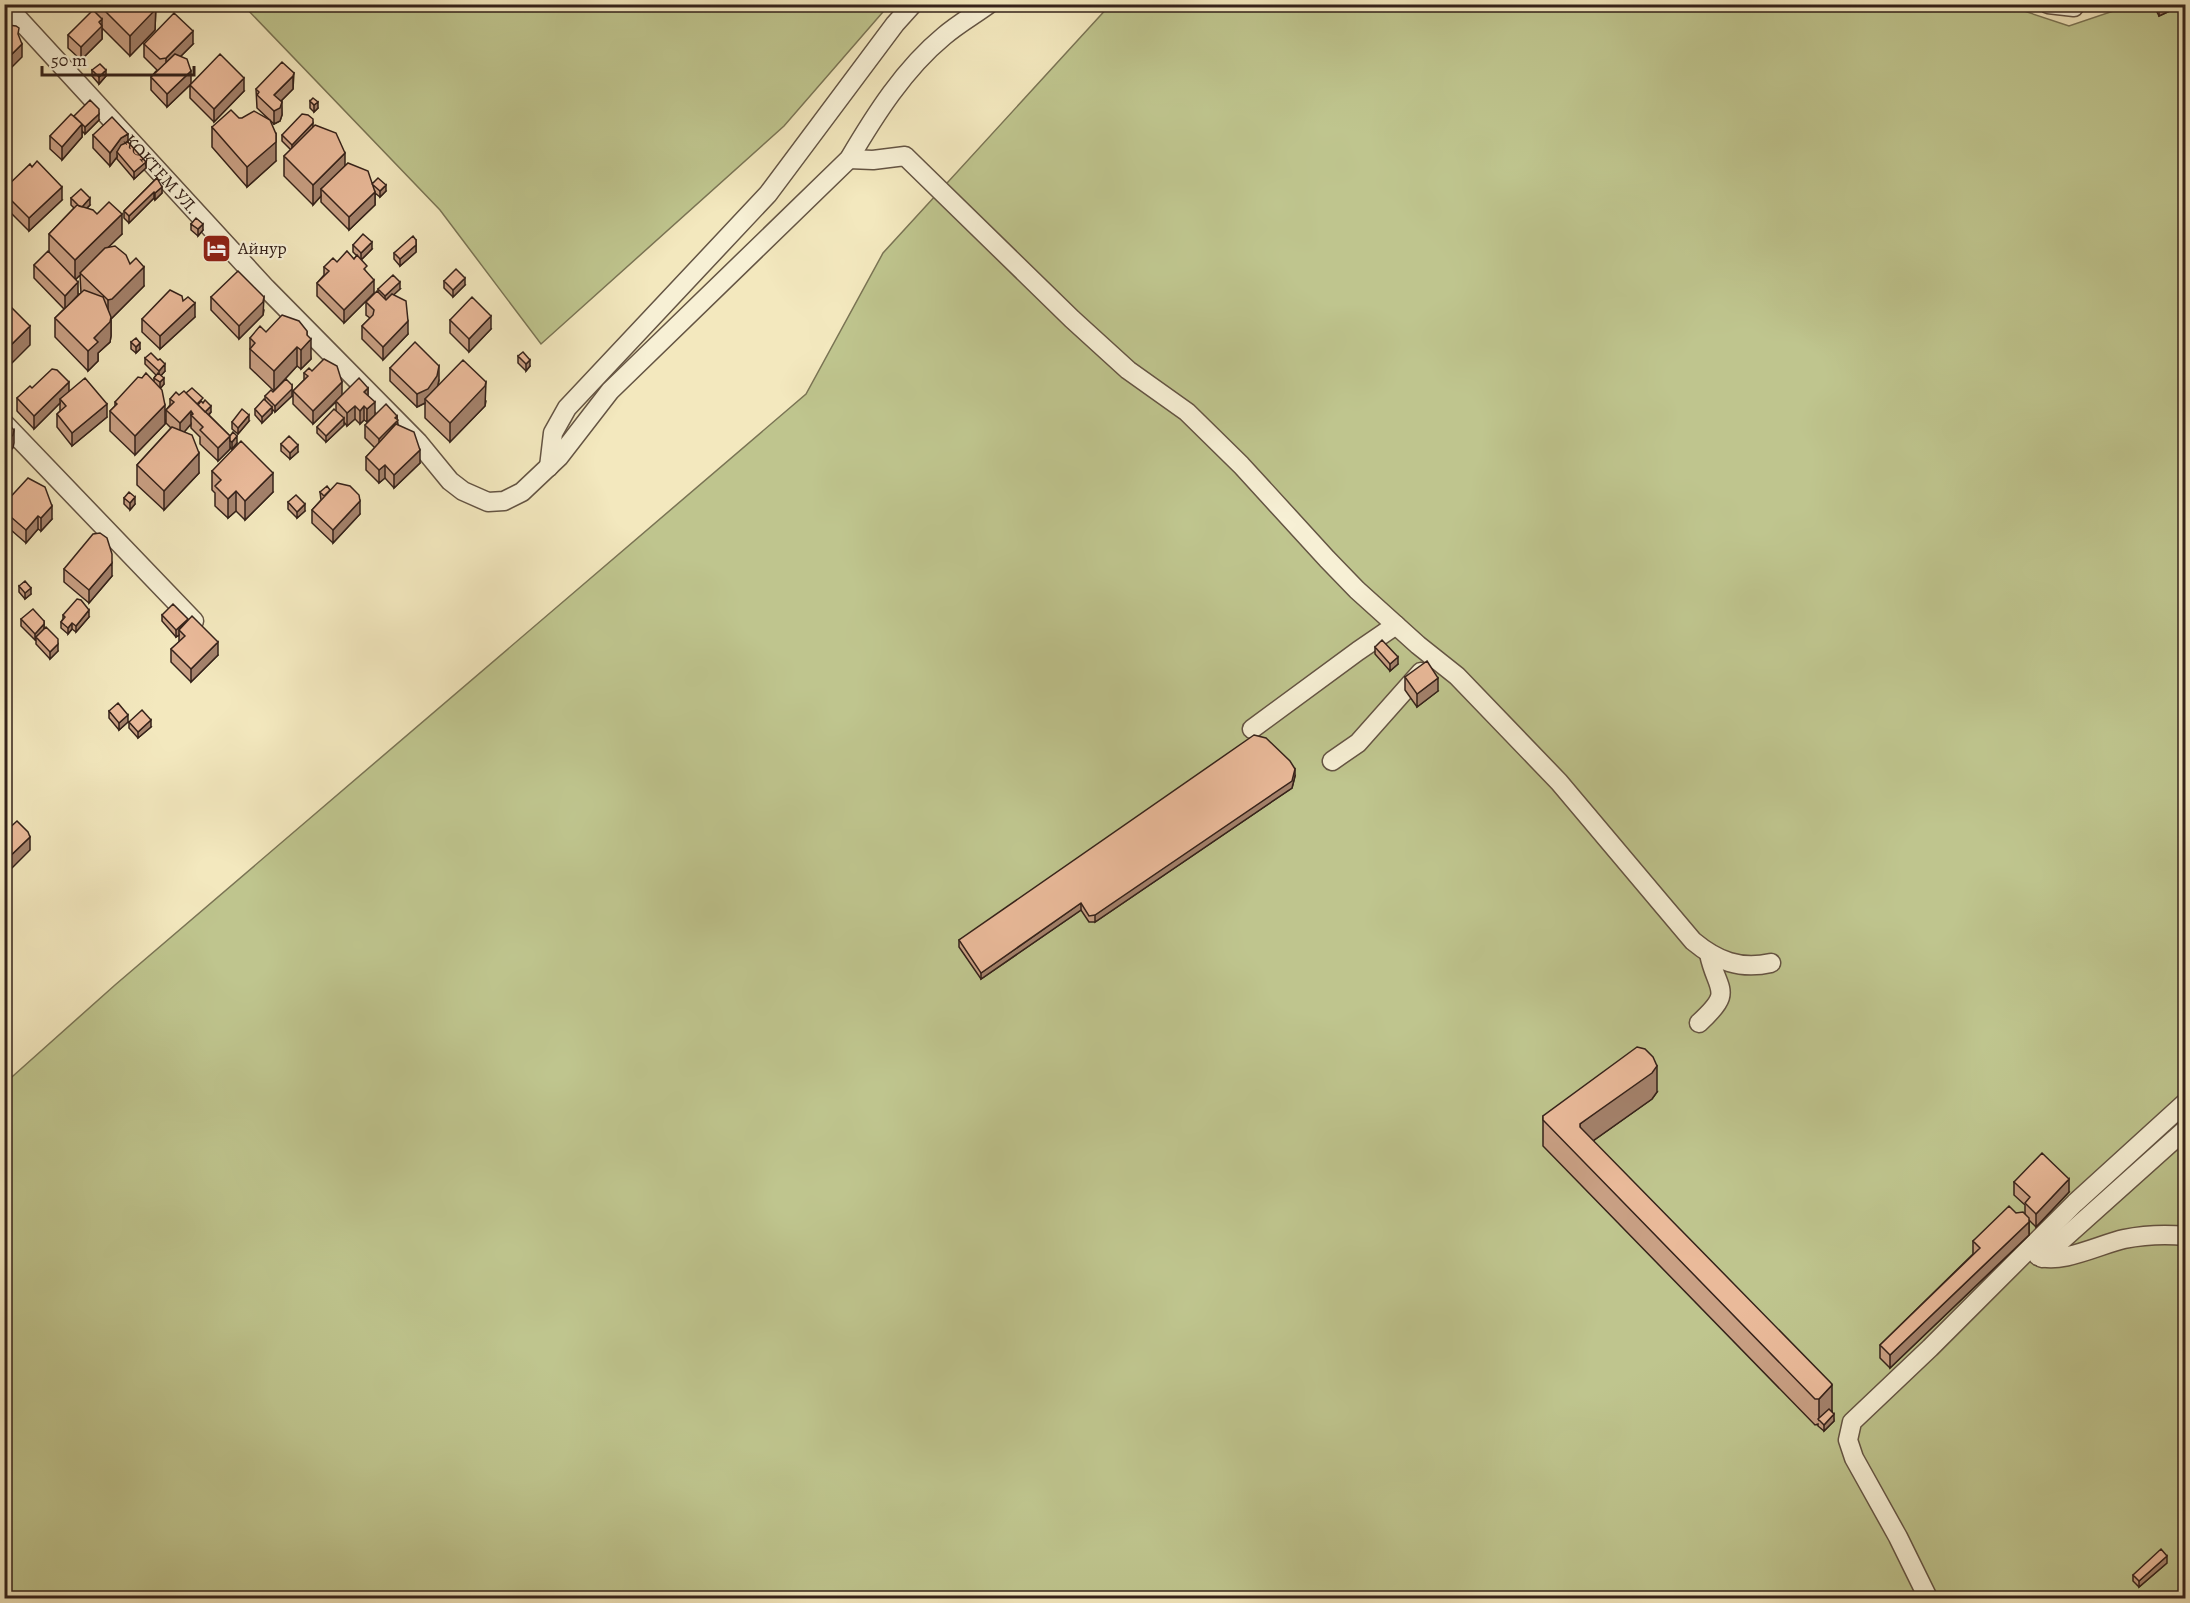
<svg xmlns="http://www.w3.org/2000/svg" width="2190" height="1603" viewBox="0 0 2190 1603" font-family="Alegreya,serif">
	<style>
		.green { fill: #bfc58e; stroke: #7a7454; stroke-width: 1.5 }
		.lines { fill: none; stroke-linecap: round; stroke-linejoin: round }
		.street-casing { stroke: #645443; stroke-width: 21 }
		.street { stroke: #f7f0d5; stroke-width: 18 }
		.wall { fill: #c9a084; stroke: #35221a; stroke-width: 1.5; fill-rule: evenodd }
		.shaded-wall { fill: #a4826c; stroke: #35221a; stroke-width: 1.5 }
		.building { fill: #eaba9a; stroke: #35221a; stroke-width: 1.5 }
		.labels { text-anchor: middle; stroke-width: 4.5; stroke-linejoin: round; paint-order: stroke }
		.street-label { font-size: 18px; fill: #35221a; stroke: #f7f0d5 }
		.poi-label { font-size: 18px; fill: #35221a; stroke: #f7f0d5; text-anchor: start }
	</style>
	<rect width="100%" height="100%" fill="#f3e8be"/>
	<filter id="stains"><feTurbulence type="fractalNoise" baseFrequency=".00333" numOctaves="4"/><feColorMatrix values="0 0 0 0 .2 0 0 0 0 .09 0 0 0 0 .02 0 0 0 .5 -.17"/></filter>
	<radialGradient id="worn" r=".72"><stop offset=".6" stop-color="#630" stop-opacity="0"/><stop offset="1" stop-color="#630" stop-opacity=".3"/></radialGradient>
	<path class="green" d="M2003 4 2069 26 2131 5H2185L2186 1583 2170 1598H5L4 1084 115 985 806 394 883 253 1110 5Z
		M243 5H889L784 126 541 344 440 210Z"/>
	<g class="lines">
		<defs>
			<g id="street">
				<path id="s1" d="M5 4 266 288 418 442 450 481 463 491 488 502 504 501 522 492 559 457 610 391 849 159C875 115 904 69 944 36 958 24 974 15 989 4"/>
				<path d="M2048 4 2074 7"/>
				<path d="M849 159 873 160 905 156 1072 319 1128 370 1187 412 1241 465 1327 559 1357 590 1418 645 1457 676 1559 782 1693 941C1717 961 1740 970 1771 963"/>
				<path d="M4 423 194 621"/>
				<path d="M549 467 553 433 567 408 768 194 895 24 913 4"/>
				<path d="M1252 729 1358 651 1396 625"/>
				<path d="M1332 761 1358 743 1421 672"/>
				<path d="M1699 1023C1735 990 1717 992 1709 954"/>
				<path d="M2038 1256C2060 1265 2101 1244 2124 1239 2144 1235 2165 1234 2186 1236"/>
				<path d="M2042 1258 2186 1129"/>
				<path d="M1928 1598 1898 1537 1854 1458 1848 1440 1852 1422 1930 1348 2075 1203 2186 1102"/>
			</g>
		</defs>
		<use href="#street" class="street-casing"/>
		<use href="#street" class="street"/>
	</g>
	<path class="wall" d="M94 4H156L155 30 130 56 102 28V39L81 60 68 48V35L94 11Z
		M2153 4H2174V9L2159 16Z
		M144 44H193L181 56 191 84 244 91 214 122 190 98V85L167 107 151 90V77L157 70 144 57Z
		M92 70 106 76 99 84 92 76Z
		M294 73 293 89 281 101 282 115 280 121 274 124 257 108 256 89Z
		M310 101 318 108 314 112 310 108Z
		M74 116 99 120 85 134 82 131V137L62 160 50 149V136Z
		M212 127 276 161 247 187 212 147Z
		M313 127 345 166 372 184 386 191 380 197 375 193V205L349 230 321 202V196L313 205 284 176V156L291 150 282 141V135Z
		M93 135 128 142 146 168 134 179 117 159V157L110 166 93 148Z
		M157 178 162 193 155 200 154 198 129 223 124 218V211Z
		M4 189 62 200 29 231 4 206Z
		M71 198 90 205 87 208 122 234 108 247 130 264 144 286 111 319V336L110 342 98 353V361L88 371 55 337V318L64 309 34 278V265L49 252V234L74 208 71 205ZM80 275 81 293 78 295 76 279Z
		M191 224 203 230 198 236 191 230Z
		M416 240V252L400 266 394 259V253Z
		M353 245 372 249 361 260 374 293 344 323 317 296V283L324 275V267L337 262 354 259 357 256 353 252Z
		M444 281 465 285 453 297 444 288Z
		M378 289H400L393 295 408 334 383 360 362 339V326L370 318 366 315V302L378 293Z
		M211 297 264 310 263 315 239 339 211 310Z
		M183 301 195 317 160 349 142 332V319Z
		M450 320 491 329 469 352 450 333Z
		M266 332 307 336 311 359 301 369 297 366 274 391 250 368V338Z
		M131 342 140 349 136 353 131 349Z
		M518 356 530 366 526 371 518 363Z
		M145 358 165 371 161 375 164 384 160 388 165 424 135 455 110 431V411L115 406V402L154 381V378L156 375 145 364Z
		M390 368 439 380 438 386 486 401 485 406 450 442 425 418V403L417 407 390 381Z
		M312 371 342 395 368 388 367 422 364 420 360 424 355 419 347 426 344 422V425L326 442 317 433V427L336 411V402L313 424 293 404V391L304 380V373Z
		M32 388 69 392 107 417 72 446 57 427V414L60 411V403L34 429 17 411V398Z
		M273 392 292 396 275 412 272 409V413L262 423 255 415V409L265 400V396Z
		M186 393 203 403 211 412 209 415 237 443 232 449 230 447V449L218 461 200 444V437L191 428V424L184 432 199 473 164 510 137 485V465L171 428 166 423V410L170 405V399Z
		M397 416 398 425 420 463 394 488 385 478 379 483 366 470V457L375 448 365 438V425Z
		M249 421 238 434 232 429V422Z
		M281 444 298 452 290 459 281 451Z
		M212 471 273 492 245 520 236 511 228 518 215 506V493L212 490Z
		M320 492 360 514 333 543 312 523V510L321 500Z
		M124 498 135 504 130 510 124 504Z
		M288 502 305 511 297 518 288 509Z
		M4 504 52 519 41 531 38 529 26 543 4 524Z
		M64 569 112 576 89 603 64 582Z
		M19 586 31 594 25 599 19 592Z
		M63 615 89 617 76 632 72 629 68 634 61 628V622L63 619Z
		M162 615 218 655 191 682 171 662V649L179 642V635L176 637 162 621Z
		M21 619 44 621V629L58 651 50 659 36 644V639L35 640 21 626Z
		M1375 647 1398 664 1390 671 1375 654Z
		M1405 677 1438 691 1417 707 1405 690Z
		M109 711 128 722 119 730 109 718Z
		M129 722 151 727 138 738 129 728Z
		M1295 776 1292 788 1095 922H1089L1081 910 981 979 959 947V940Z
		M1657 1092 1652 1099 1593 1141 1832 1411 1834 1421 1824 1431 1818 1426V1424L1815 1425 1543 1146V1116Z
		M2014 1182 2069 1192 2036 1227 2029 1220V1235L1890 1368 1880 1358V1345L1973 1254V1241L2016 1213 2025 1214V1205L2014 1195Z
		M2167 1563 2139 1587 2133 1581V1575Z"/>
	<path class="shaded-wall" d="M156 4 155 30 130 56V36Z
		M2169 4H2174V9L2159 16V9Z
		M102 19V39L81 60V47L99 22Z
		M193 31V44L166 71V58Z
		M22 44V57L4 75V62Z
		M106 70V76L99 84V77Z
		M191 71V84L167 107V94Z
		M293 76V89L274 108V95Z
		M244 78V91L214 122V109Z
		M282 102V115L280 121 274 124V111Z
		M318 102V108L314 112V105Z
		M99 114V120L85 134V127Z
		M313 123V129L292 151V145Z
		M82 124V137L62 160V147Z
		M128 134V148L117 152V157L110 166V153L121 138Z
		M276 134V161L247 187V167Z
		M345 153V173L321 189V196L313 205V185Z
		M146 162V168L134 179V172Z
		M386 185V191L380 197V191Z
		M62 187V200L29 231V218Z
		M162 187V193L155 200V193Z
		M154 192V198L129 223V216Z
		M375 192V205L349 230V217Z
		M90 198V205L81 214V208Z
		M122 214V234L75 280V260Z
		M203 224V230L198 236V229Z
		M372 242V249L361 260V253Z
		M416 245V252L400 266V259Z
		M144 267V286L111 319V336L110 342 98 353V361L88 371V351L94 338 108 320V300Z
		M465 278V285L453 297V290Z
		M374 280V293L344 323V310Z
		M78 282V295L65 309V296Z
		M400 282V289L385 303V296Z
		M264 297 263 315 239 339V326Z
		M195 303V317L160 349V336Z
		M491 316V329L469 352V339Z
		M408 321V334L383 360V347Z
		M30 326V345L4 371V352Z
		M307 331V343L311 339V359L301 369V350Z
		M140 343V349L136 353V347Z
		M297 347V366L274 391V371Z
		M530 360V366L526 371V364Z
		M165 364V371L159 378V371Z
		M439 366V380L437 389 425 399V403L417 407V394Z
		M164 378V384L160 389V382Z
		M69 382V395L60 399V403L34 429V416Z
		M342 382V395L313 424V411Z
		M486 382 485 406 450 442V423Z
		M292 385V396L275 412V406Z
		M368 388V401L364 392Z
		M375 402V415L367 422V409Z
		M107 404V417L72 446V433Z
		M165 405V424L135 455V436Z
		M211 406V412L202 421V415Z
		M355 406V419L347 426V413Z
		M364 406V420L360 424V411Z
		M272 407V413L262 423V417Z
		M191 411V424L180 437V423Z
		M249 415V421L238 434V428Z
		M397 416 398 433 379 452V439Z
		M344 418V425L326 442V436Z
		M14 430V443L13 448 4 457V444Z
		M230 436V449L218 461V448Z
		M237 436V443L232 449V442Z
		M298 445V452L290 459V453Z
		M420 450V463L394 488V475Z
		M199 453V473L164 510V491Z
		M385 465V478L379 483V470Z
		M273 473V492L245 520V501Z
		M236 491V511L228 518V499Z
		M135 497V504L130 510V503Z
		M360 501V514L333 543V530Z
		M305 504V511L297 518V512Z
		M52 506V519L41 531V518Z
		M38 516V529L26 543V530Z
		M112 563V576L89 603V590Z
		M31 588V594L25 599V593Z
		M89 610V617L76 632V626Z
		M188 619 179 630V635L176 637V630Z
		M72 623V629L68 634V628Z
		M44 624V631L36 637 35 640V634Z
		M218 642V655L191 682V669Z
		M58 644V651L50 659V652Z
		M1398 657V664L1390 671V664Z
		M1438 678V691L1417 707V694Z
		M128 715V722L119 730V723Z
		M151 720V727L138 738V732Z
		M1295 769V776L1292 788 1095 922V915Z
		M30 837V850L4 876V862Z
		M1081 903V910L981 979V973Z
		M1657 1066V1092L1652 1099 1580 1150V1124Z
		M2069 1179V1192L2036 1227V1214Z
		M2029 1222V1235L1890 1368V1355Z
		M1832 1385V1411L1819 1420V1399Z
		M1834 1414V1421L1824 1431V1425Z
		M2167 1556V1563L2139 1587V1581Z"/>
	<path class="building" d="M98 4H156L155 10 130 36Z
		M2157 4H2169L2159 9Z
		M93 10 102 19 99 22 102 26 81 47 68 35Z
		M174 13 193 31 166 58 160 59 144 44Z
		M8 25 16 26 19 28 18 34 22 44 4 62V28Z
		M175 54 187 59 191 71 167 94 151 77Z
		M220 54 244 78 214 109 190 85Z
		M282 62 294 73 293 76 274 95 282 102 280 108 274 111 257 95 259 92 256 89Z
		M100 64 106 70 99 77 92 70Z
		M313 98 318 102 314 105 310 101Z
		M90 100 99 109V114L85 127 74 116Z
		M231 110 239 118H242L254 111 270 120 276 134V142L247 167 212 127Z
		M71 114 82 124 62 147 50 136Z
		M302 114 308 115 313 119V123L292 145 282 135Z
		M112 117 128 134 121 138 110 153 93 135Z
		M315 125 336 133 345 153 313 185 284 156Z
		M128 142 146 162 134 172 117 152 121 145Z
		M37 161 62 187 29 218 4 193V189L30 164 32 167Z
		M348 163 368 171 375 192 349 217 321 189Z
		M157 178 162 187 155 193 154 192 129 216 124 211Z
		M378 178 386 185 380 191 372 184Z
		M81 189 90 198 82 207 79 206 71 198Z
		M109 202 122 214 75 260 49 234 77 205 93 210 97 214Z
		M196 218 203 224 198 229 191 224Z
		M363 234 372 242 361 253 353 245Z
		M413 236 416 240V245L400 259 394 253Z
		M115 246 126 255 130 264 136 258 144 267 112 299 108 300 80 273 105 248Z
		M48 251 78 282 65 296 34 265Z
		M347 251 354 259 357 255 367 266 364 269 374 280 344 310 317 283 329 271 324 267 333 258 337 262Z
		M456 269 465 278 453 290 444 281Z
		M238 271 264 297 263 302 239 326 211 297Z
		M393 275 400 282 385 296 378 289Z
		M84 290 103 297 111 317 110 322 94 338 98 342 88 351 55 318Z
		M170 290 182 296 183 301 188 297 195 303 160 336 142 319Z
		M377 291 386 300 392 294 406 301 408 321 383 347 362 326 373 315 374 310 366 302Z
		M472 297 491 316 469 339 450 320Z
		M4 300 30 326 4 352Z
		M282 315 299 321 307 331V335L311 339 301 350 297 347 274 371 250 349 255 343 250 338 260 326 266 332Z
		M136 338 140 343 136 347 131 342Z
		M415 342 439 366 437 376 428 389 417 394 390 368Z
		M523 352 530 360 526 364 518 356Z
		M151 353 158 360 160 359 165 364 159 371 145 358Z
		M324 359 337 366 342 382 313 411 293 391 308 376 304 373 309 368 312 371Z
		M463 360 486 382 485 386 450 423 425 399Z
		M52 369 57 370 69 382 34 416 17 398 30 386 32 388Z
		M146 373 162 390 165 405 135 436 110 411 117 404 115 402 138 377 142 378Z
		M158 373 164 378 160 382 154 378Z
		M85 378 107 404 72 433 57 414 66 406 60 399Z
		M359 378 368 388 364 392 375 402 367 409 364 406 360 411 355 406 347 413 336 401Z
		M286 379 292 385V389L275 406 265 396 271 390 273 392Z
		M192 388 203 398 197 404 186 393Z
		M184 391 230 436 218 448 200 430 203 427 191 415 193 414 191 411 180 423 166 410 174 402 170 399 176 392 179 395Z
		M264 399 272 407 262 417 255 409Z
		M205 400 211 406 205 412 198 405 201 401 203 403Z
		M386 404 397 416 395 418 398 420 379 439 365 425Z
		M242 409 249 415 238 428 232 422Z
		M334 409 344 418 326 436 317 427Z
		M4 420 14 430 13 435 4 444Z
		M396 424 414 432 420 450 394 475 385 465 379 470 366 457Z
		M172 427 192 435 199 453 164 491 137 465Z
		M233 432 237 436 232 442 230 441V436Z
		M289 436 298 445 290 453 281 444Z
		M241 441 273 473 245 501 236 491 228 499 215 486 221 480 212 471Z
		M28 478 45 487 52 506 41 518 38 516 26 530 4 511V504Z
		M337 483 350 486 359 495 360 501 333 530 312 510Z
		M327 486 330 490 324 496 320 492Z
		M129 492 135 497 130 503 124 498Z
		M296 495 305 504 297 512 288 502Z
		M100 533 107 538 112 554V563L89 590 64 569 93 534Z
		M25 581 31 588 25 593 19 586Z
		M77 599 81 600 89 610 76 626 72 623 68 628 61 622 65 617 63 615Z
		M173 604 188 619 176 630 162 615Z
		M33 609 44 621V624L35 634 21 619Z
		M192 616 218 642 191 669 171 649 185 636 179 630Z
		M46 627 58 639V644L50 652 36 637Z
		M1382 640 1398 657 1390 664 1375 647Z
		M1427 661 1438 678 1417 694 1405 677Z
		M118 703 128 715 119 723 109 711Z
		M142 710 151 720 138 732 129 722Z
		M1254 735 1266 738 1290 761 1295 769 1292 781 1095 915 1089 916 1081 903 981 973 959 940Z
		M17 821 28 832 30 837 4 862V833Z
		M1637 1047 1645 1049 1653 1057 1657 1066 1652 1073 1580 1124V1127L1831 1383 1832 1385 1819 1399H1815L1543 1120V1116Z
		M2042 1153 2069 1179 2036 1214 2025 1203 2030 1197 2014 1182Z
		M2009 1206 2016 1213 2023 1212 2029 1218V1222L1890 1355 1880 1345 1980 1248 1973 1241Z
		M1829 1409 1834 1414 1824 1425 1818 1419Z
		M2161 1549 2167 1556 2139 1581 2133 1575Z"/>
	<defs>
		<symbol id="hotel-square" viewBox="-11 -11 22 22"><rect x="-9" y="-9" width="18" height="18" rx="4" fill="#8f2418" stroke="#f7f0d5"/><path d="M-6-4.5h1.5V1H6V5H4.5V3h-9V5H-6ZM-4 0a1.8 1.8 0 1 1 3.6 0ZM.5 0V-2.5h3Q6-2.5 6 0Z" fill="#fff"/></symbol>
	</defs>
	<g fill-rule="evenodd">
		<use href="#hotel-square" x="200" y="232" width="33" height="33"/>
	</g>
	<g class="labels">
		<g class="street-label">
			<text dy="6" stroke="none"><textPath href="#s1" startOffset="231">КОКТЕМ УЛ.</textPath></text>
		</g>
		<g class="poi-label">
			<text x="238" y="254">Айнур</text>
		</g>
	</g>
	<rect width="2190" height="1603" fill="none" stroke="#f3e8be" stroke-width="24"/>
	<rect x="6" y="6" width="2178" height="1591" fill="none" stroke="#35221a" stroke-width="3"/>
	<rect x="12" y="12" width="2166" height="1579" fill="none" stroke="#35221a" stroke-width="1.5"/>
	<path d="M42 66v9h152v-9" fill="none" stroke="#35221a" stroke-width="3"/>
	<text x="51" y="66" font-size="18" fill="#35221a" stroke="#f7f0d5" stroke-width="4.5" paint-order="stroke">50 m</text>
	<rect width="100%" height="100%" filter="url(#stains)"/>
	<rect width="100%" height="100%" fill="url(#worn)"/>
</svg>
